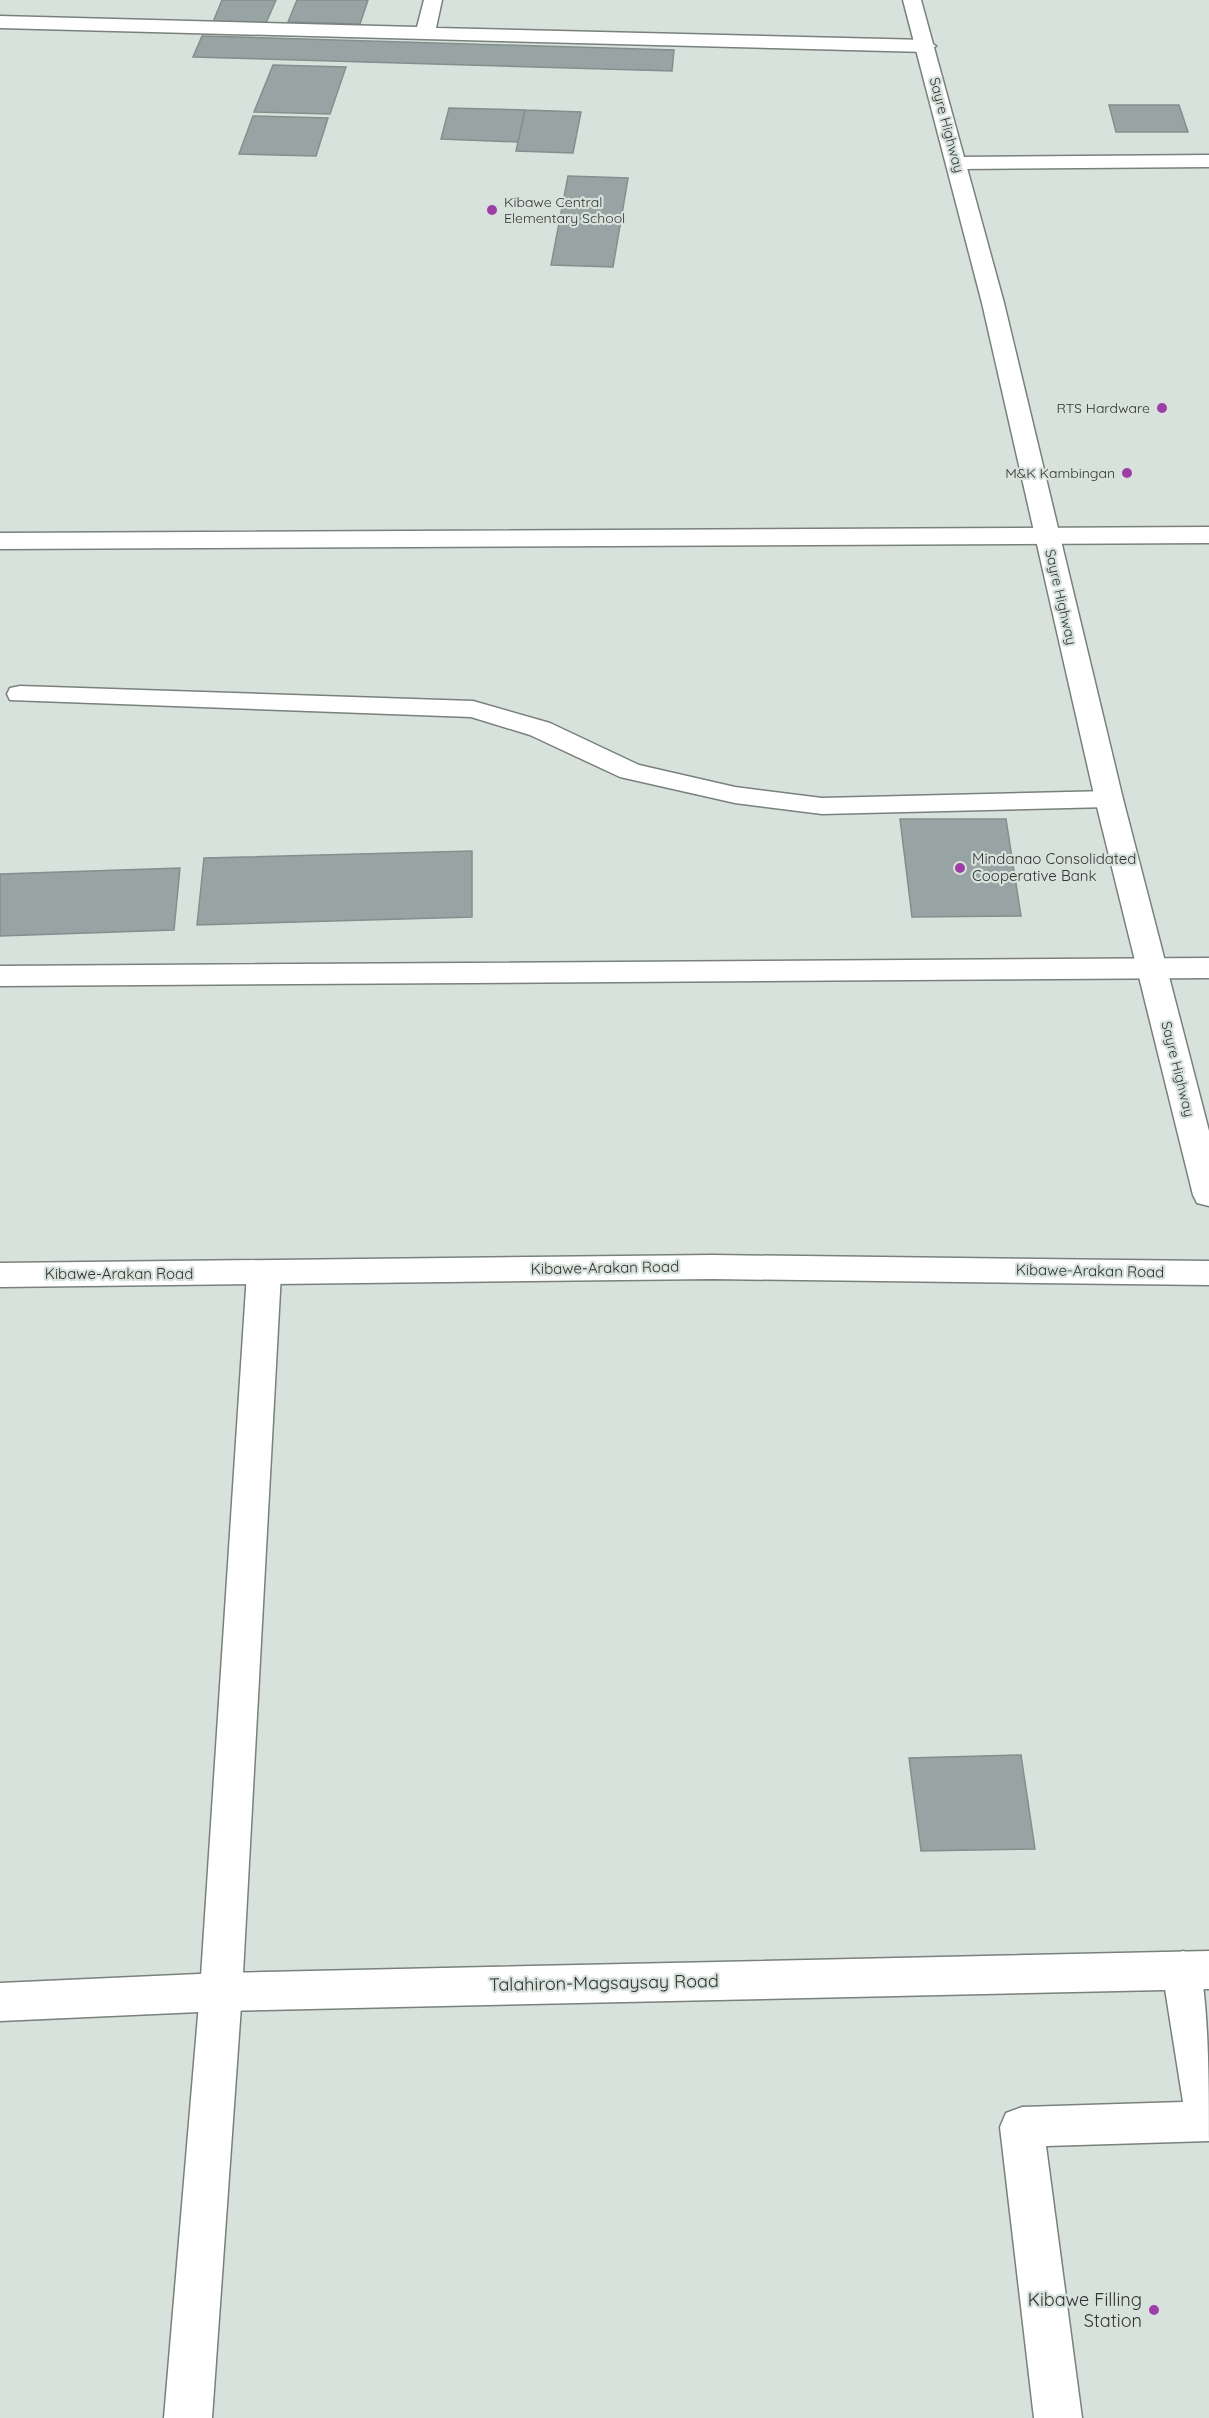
<svg xmlns="http://www.w3.org/2000/svg" width="1209" height="2418" viewBox="0 0 1209 2418" font-family="Quicksand,sans-serif">
	<style>
		.building { fill: #98a4a3; stroke: #838e8d; stroke-width: 1.5 }
		.lines { fill: none; stroke-linecap: round; stroke-linejoin: round }
		.lane-casing { stroke: #78817b; stroke-width: 3 }
		.street-casing { stroke: #78817b; stroke-width: 3 }
		.secondary-casing { stroke: #78817b; stroke-width: 3 }
		.highway-casing { stroke: #78817b; stroke-width: 3 }
		.lane { fill: #fff; fill-rule: evenodd }
		.street { fill: #fff; fill-rule: evenodd }
		.secondary { fill: #fff; fill-rule: evenodd }
		.highway { fill: #fff; fill-rule: evenodd }
		.poi-dot { fill: #9d3ea7; stroke: #d8e2dc; stroke-width: 2 }
		.labels { text-anchor: middle; stroke-width: 4.5; stroke-linejoin: round; paint-order: stroke }
		.far-street-label { font-size: 14px; fill: #2f3331; stroke: #d8e2dc }
		.far-poi-label { font-size: 14px; fill: #2f3331; stroke: #d8e2dc; text-anchor: end }
		.poi-label { font-size: 15px; fill: #2f3331; stroke: #d8e2dc; text-anchor: start }
		.street-label { font-size: 15px; fill: #2f3331; stroke: #d8e2dc }
		.near-street-label { font-size: 18px; fill: #2f3331; stroke: #d8e2dc }
		.near-poi-label { font-size: 18px; fill: #2f3331; stroke: #d8e2dc; text-anchor: end }
	</style>
	<rect width="100%" height="100%" fill="#d8e2dc"/>
	<path class="building" d="M222 0H276L266 23 213 22Z
		M297 0H368L360 24 288 22Z
		M202 36 674 50 672 71 193 57Z
		M273 65 346 67 330 114 254 112Z
		M1109 105H1179L1188 132H1116Z
		M449 108 525 110 518 142 441 139Z
		M525 110 581 112 573 153 516 151Z
		M253 116 328 118 316 156 239 154Z
		M568 176 628 178 621 220 560 218Z
		M560 218 621 220 613 267 551 265Z
		M900 819H1006L1021 916 912 917Z
		M472 851V917L197 925 204 858Z
		M180 868 174 930 0 936V874Z
		M1021 1755 1035 1849 921 1851 909 1758Z"/>
	<g class="lines">
		<defs>
			<path id="lane" d="M424 0H442L436 28 926 40 936 46 926 52 0 28V16L417 27Z
				M20 686 473 701 550 723 639 765 735 787 822 798 1109 791 1119 793 1123 799 1119 805 1109 807 822 814 735 803 620 777 530 735 471 717 10 700 7 694 10 688Z
				M1183 1951 1198 1957C1209 1999 1209 2092 1209 2141L1046 2146 1082 2418H1034L1000 2127 1006 2113 1022 2107 1183 2102 1162 1970 1168 1957Z"/>
			<path id="street" d="M1209 155V167L957 169 950 167 947 163 950 159 957 157Z
				M1209 527V543L0 549V533Z
				M1209 958V978L0 986V966Z
				M264 1261 276 1265 281 1273 242 1992 212 2418H164L200 1992 247 1273 252 1265Z"/>
			<path id="secondary" d="M712 1255 1209 1261V1285L712 1279 0 1287V1263Z
				M1209 1951V1989L221 2011 0 2021V1983L221 1973Z"/>
			<path id="highway" d="M903 0H921L1004 303 1123 799 1209 1131V1206L1197 1203 1193 1195 1095 799 982 303Z"/>
		</defs>
		<use href="#lane" class="lane-casing"/>
		<use href="#street" class="street-casing"/>
		<use href="#secondary" class="secondary-casing"/>
		<use href="#highway" class="highway-casing"/>
		<use href="#lane" class="lane"/>
		<use href="#street" class="street"/>
		<use href="#secondary" class="secondary"/>
		<use href="#highway" class="highway"/>
	</g>
	<g class="poi-dot">
		<circle cx="492" cy="210" r="6"/>
		<circle cx="1162" cy="408" r="6"/>
		<circle cx="1127" cy="473" r="6"/>
		<circle cx="960" cy="868" r="6"/>
		<circle cx="1154" cy="2310" r="6"/>
	</g>
	<g class="labels">
		<g class="far-street-label">
			<text transform="translate(947 125) rotate(75)" y="5">Sayre Highway</text>
			<text transform="translate(1061 597) rotate(77)" y="5">Sayre Highway</text>
			<text transform="translate(1178 1069) rotate(76)" y="5">Sayre Highway</text>
		</g>
		<g class="far-poi-label">
			<text x="504" y="207" text-anchor="start">Kibawe Central<tspan x="504" dy="16">Elementary School</tspan></text>
			<text x="1150" y="413">RTS Hardware</text>
			<text x="1115" y="478">M&amp;K Kambingan</text>
		</g>
		<g class="poi-label">
			<text x="972" y="864">Mindanao Consolidated<tspan x="972" dy="17">Cooperative Bank</tspan></text>
		</g>
		<g class="street-label">
			<text transform="translate(605 1268) rotate(-1)" y="5">Kibawe-Arakan Road</text>
			<text transform="translate(1090 1271) rotate(1)" y="5">Kibawe-Arakan Road</text>
			<text x="119" y="1279">Kibawe-Arakan Road</text>
		</g>
		<g class="near-street-label">
			<text transform="translate(604 1983) rotate(-1)" y="6">Talahiron-Magsaysay Road</text>
		</g>
		<g class="near-poi-label">
			<text x="1142" y="2306">Kibawe Filling<tspan x="1142" dy="21">Station</tspan></text>
		</g>
	</g>
</svg>
